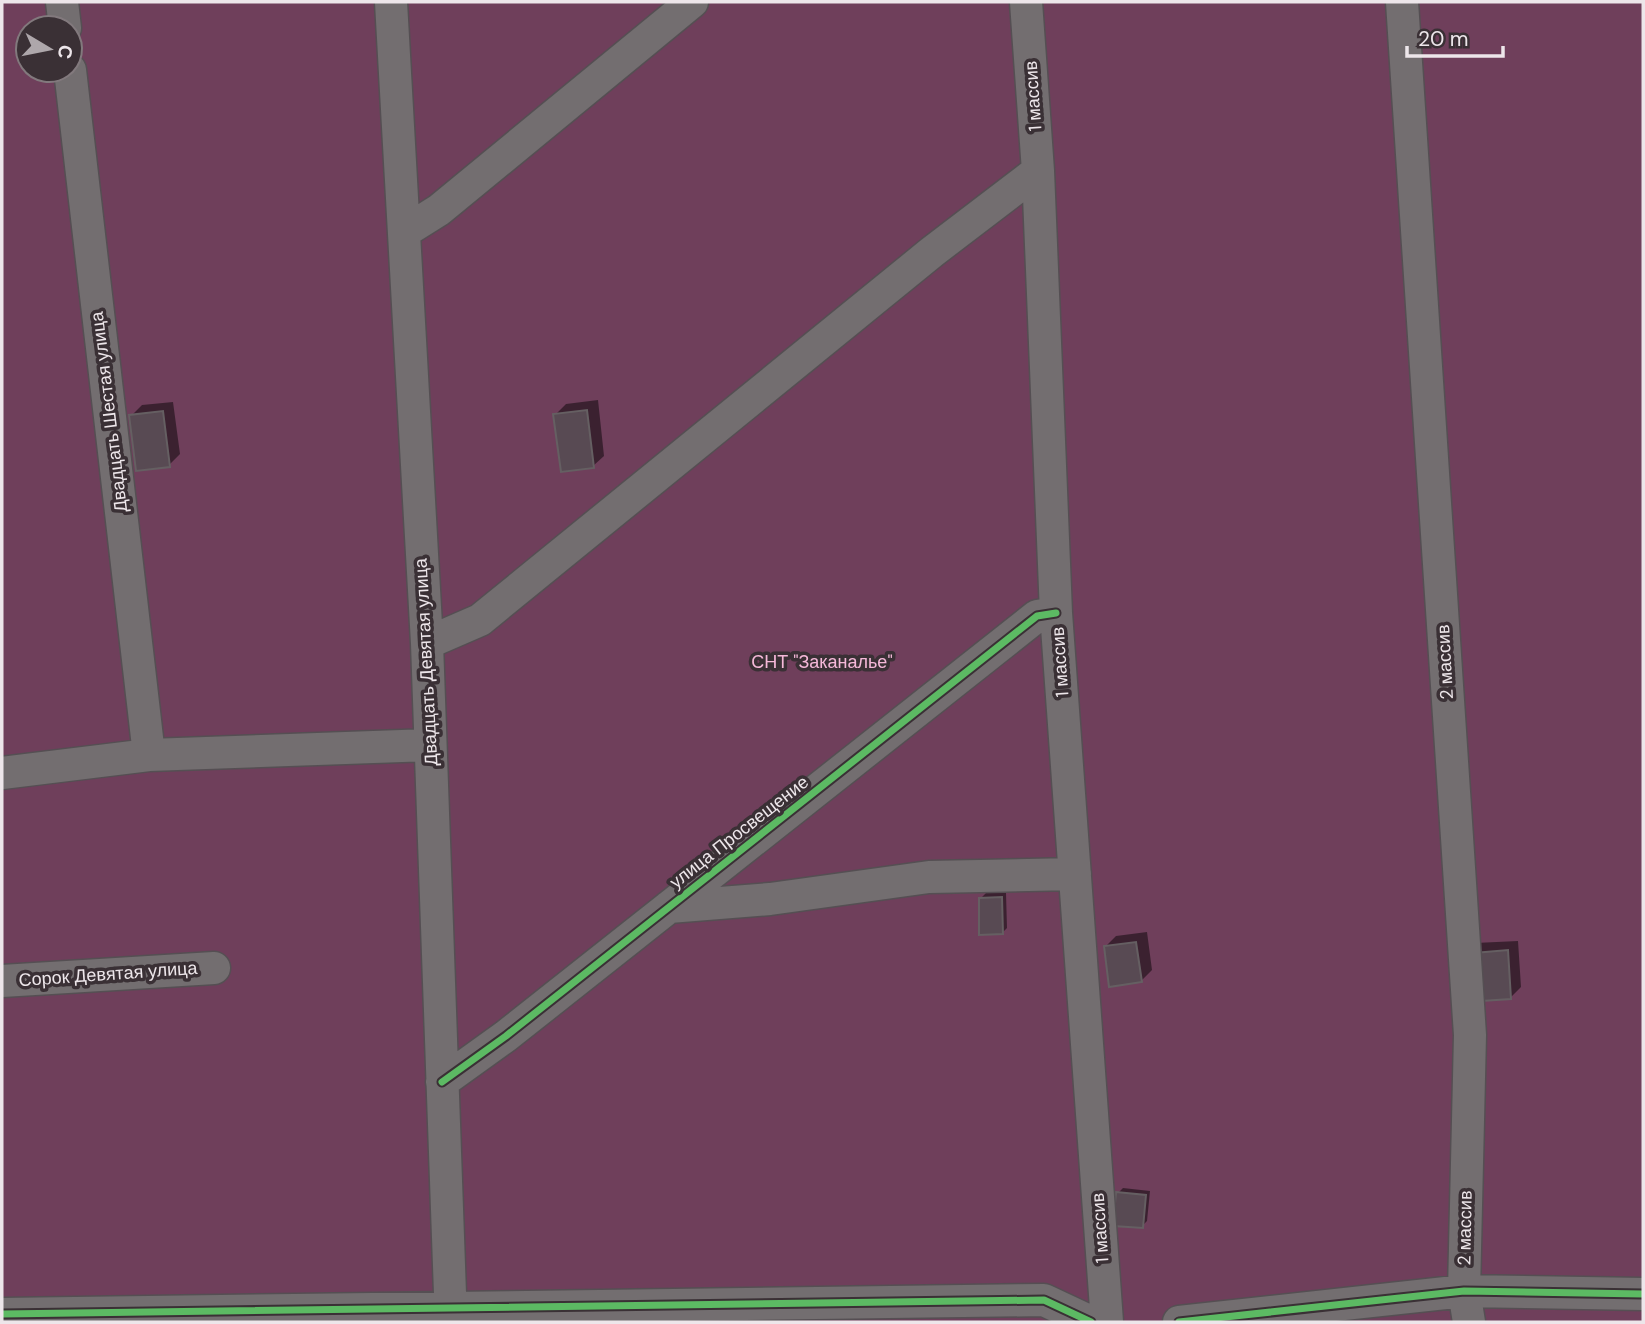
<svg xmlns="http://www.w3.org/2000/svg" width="1645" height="1324" viewBox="0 0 1645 1324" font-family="'DM Sans',sans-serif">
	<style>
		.green { fill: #6f3f5b; fill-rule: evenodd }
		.shadow { fill: #0007 }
		.building { fill: #584a53; stroke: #655f62; stroke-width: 2 }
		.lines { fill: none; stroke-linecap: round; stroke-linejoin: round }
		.minor-casing { stroke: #554f53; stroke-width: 35 }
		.minor { stroke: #736e70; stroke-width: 32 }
		.cycleway-casing { stroke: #3a3035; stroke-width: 11 }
		.cycleway { stroke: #5cba63; stroke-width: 7 }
		.labels { text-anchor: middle; stroke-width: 7; stroke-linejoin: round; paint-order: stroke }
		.street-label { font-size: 18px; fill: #ede6ea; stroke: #3a3035 }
		.park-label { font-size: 18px; fill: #f5b8d9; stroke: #3a3035 }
	</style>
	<rect width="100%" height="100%" fill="#383235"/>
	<path class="green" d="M2 2H1643V1322H2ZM28 28H70V70H28Z"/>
	<path class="shadow" d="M598 400 604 456 593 466 555 415 566 404Z
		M173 402 180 454 169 465 131 416 142 405Z
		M986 893H1006L1007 928 1002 933 981 898Z
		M1147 932 1152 970 1141 981 1105 947 1116 936Z
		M1518 941 1521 987 1510 998 1467 1000 1475 943Z
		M1123 1188 1150 1191 1147 1221 1142 1226 1118 1193Z"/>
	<path class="building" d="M587 410 594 468 561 472 553 414Z
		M163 411 170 467 136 471 129 415Z
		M1002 897 1003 934 979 935V898Z
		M1136 942 1142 982 1109 987 1104 946Z
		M1508 950 1511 999 1466 1002 1462 954Z
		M1116 1192 1146 1195 1143 1228 1113 1226Z"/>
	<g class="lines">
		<defs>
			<path id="minor" d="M62 2 65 28
				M391 2 427 643 451 1322
				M1026 2 1038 171 1056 613 1107 1322
				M1402 2 1470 1035 1464 1291 1469 1322
				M70 70 149 755
				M404 232 439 210 692 2
				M427 643 480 620 932 252 1038 171
				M2 773 149 755 430 745
				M669 907 770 899 929 877 1075 874
				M2 981 214 968
				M442 1082 506 1036 1037 616 1056 613
				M2 1314 1044 1300 1091 1322
				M1179 1322 1464 1291 1643 1294"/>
		</defs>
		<use href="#minor" class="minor-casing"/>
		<use href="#minor" class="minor"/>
		<defs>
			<path id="cycleway" d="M442 1082 506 1036 1037 616 1056 613
				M2 1314 1044 1300 1091 1322
				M1179 1322 1464 1291 1643 1294"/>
		</defs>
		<use href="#cycleway" class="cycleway-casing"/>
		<use href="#cycleway" class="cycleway"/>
	</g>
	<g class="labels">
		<g class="street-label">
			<text transform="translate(1033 96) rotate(-94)" y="6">1 массив</text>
			<text transform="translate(109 412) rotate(-97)" y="6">Двадцать Шестая улица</text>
			<text transform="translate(426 662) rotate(-93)" y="6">Двадцать Девятая улица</text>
			<text transform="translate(1060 662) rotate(-94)" y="6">1 массив</text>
			<text transform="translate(1445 662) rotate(-93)" y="6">2 массив</text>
			<text transform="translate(739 832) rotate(-38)" y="6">улица Просвещение</text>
			<text transform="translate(108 974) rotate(-4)" y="6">Сорок Девятая улица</text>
			<text transform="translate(1100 1228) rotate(-94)" y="6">1 массив</text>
			<text transform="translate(1465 1228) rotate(-89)" y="6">2 массив</text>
		</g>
		<g class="park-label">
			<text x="822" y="668">СНТ "Заканалье"</text>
		</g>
	</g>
	<rect width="1645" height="1324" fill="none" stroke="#ede6ea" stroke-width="7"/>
	<g transform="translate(49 49) rotate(100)"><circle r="33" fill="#3a3035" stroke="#82797d" stroke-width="2"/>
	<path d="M0-5L12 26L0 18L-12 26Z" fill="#aea7ab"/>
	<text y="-10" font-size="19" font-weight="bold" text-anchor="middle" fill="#ede6ea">С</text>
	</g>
	<path d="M1407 46v10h96v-10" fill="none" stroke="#ede6ea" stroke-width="3.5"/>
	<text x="1418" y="46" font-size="21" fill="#ede6ea" stroke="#3a3035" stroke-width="5" paint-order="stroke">20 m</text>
</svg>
